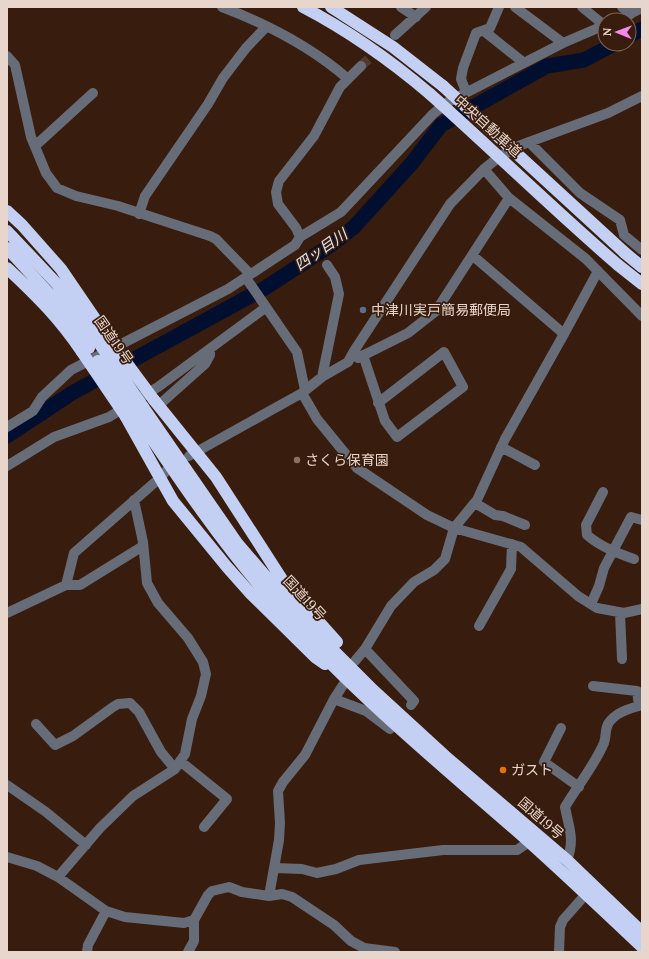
<svg xmlns="http://www.w3.org/2000/svg" width="649" height="959" viewBox="0 0 649 959" font-family="Lora,'Noto Sans JP',serif">
	<style>
		.lines { fill: none; stroke-linecap: round; stroke-linejoin: round }
		.river { stroke: #000f30; stroke-width: 15 }
		.minor-tunnel { stroke: #52382a; stroke-width: 10; stroke-dasharray: 10 5; stroke-linecap: butt }
		.minor { stroke: #676c79; stroke-width: 10 }
		.highway { stroke: #c3d0f3; stroke-width: 12 }
		.highway-bridge { stroke: #c3d0f3; stroke-width: 12 }
		.service-dot { fill: #5c6f8a; stroke: #381c0d; stroke-width: 1.5 }
		.education-dot { fill: #8d6e63; stroke: #381c0d; stroke-width: 1.5 }
		.food-dot { fill: #e8710a; stroke: #381c0d; stroke-width: 1.5 }
		.labels { text-anchor: middle; stroke-width: 3.5; stroke-linejoin: round; paint-order: stroke }
		.street-label { font-size: 14px; fill: #e8d5cb; stroke: #381c0d }
		.poi-label { font-size: 14px; fill: #e8d5cb; stroke: #381c0d; text-anchor: start }
		.water-label { font-size: 15px; font-style: italic; fill: #dde5f2; stroke: #381c0d }
	</style>
	<rect width="100%" height="100%" fill="#381c0d"/>
	<g class="lines">
		<path class="river" d="M629 36 642 29
			M7 436 72 393 265 288 328 247 354 227 412 163 441 125 547 66 584 60 614 44"/>
		<path class="minor-tunnel" d="M361 66 392 38"/>
		<path class="minor" d="M222 7C267 24 311 47 347 78
			M401 7 416 17
			M515 7 563 43
			M582 7 604 25
			M622 7 631 14
			M617 20 642 8
			M484 31 524 63
			M395 35 426 7
			M7 56 15 65 31 137 46 173 57 188 76 196 118 206 210 236 216 239 250 274
			M466 92 461 79 463 68 476 33 490 28 499 7
			M529 142 580 193 620 220 624 235 642 250
			M35 146 93 93
			M484 169 509 198 586 259 642 316
			M139 214 145 196 208 104 223 78 246 48 266 27
			M300 237 296 228 278 204 276 192 279 181 314 136 340 87 361 66
			M472 255 564 334
			M246 278 297 352 305 390
			M363 355 385 421 397 437 463 387 444 352 378 403
			M358 358 408 333 436 311 509 198
			M322 377 339 294 335 277 327 265
			M302 393 317 419 357 468 427 515 454 528 521 547 578 596 597 608 624 613 642 609
			M159 405 205 364 210 355V350
			M7 427 33 411 42 397 71 370 228 289 295 245 300 237 341 212 433 114 448 102 563 43 605 25
			M501 447 535 465
			M189 456 302 393 322 377 348 362 354 351 450 204 484 169 499 157 521 145 608 113 642 96
			M7 466 54 437 109 417 158 387 265 308
			M603 492 586 525 587 535C601 547 617 553 634 559
			M475 503 495 515 503 516 525 525
			M66 585H80L143 546
			M591 604 599 586 604 568 631 517 642 520
			M7 613 66 585 74 553 161 477 166 471
			M620 613 622 659
			M479 626 511 569 512 544
			M365 649 414 701 411 705
			M355 661 365 649 391 606 414 582 434 570 445 559 454 528 477 500 505 439 564 334 598 271
			M593 686 637 691 639 706
			M334 699 366 711 390 729
			M36 724 55 745 73 736 113 707 118 704 130 703 139 712 161 752 175 769
			M561 728 544 762 579 787
			M180 761 227 799 204 827
			M7 785 46 812 86 845
			M7 857 37 866 58 877 106 911 125 917 184 923 194 920
			M567 860C575 839 569 828 565 807 578 785 594 766 604 743 607 734 604 727 611 720 619 711 632 708 642 705
			M275 868 302 869 317 873 336 869 359 860 443 850H517L529 842
			M58 877 100 828 133 796 175 769 185 754 192 719 201 696 206 674 203 662 188 638 158 603 147 583 143 542 134 500
			M269 896 279 840 280 823 278 791 283 782 305 755 334 699 347 679
			M87 952 88 945 106 911
			M188 952 194 941V920L208 895 212 891 229 887 242 892 269 896 282 894 292 897 334 925 351 941 364 948 395 952
			M559 952 560 927 563 920 586 894"/>
		<path class="highway" d="M303 7C349 31 390 60 430 94
			M331 7 393 47 443 86
			M7 211 22 225 61 269 106 335
			M7 231 57 284 97 340
			M7 248 68 314 89 348
			M625 253 642 267
			M618 265 642 284
			M7 268C36 295 60 319 82 352
			M154 400 216 477 285 584 337 642
			M143 407 237 543 305 622 373 690 445 756 567 860 642 932
			M133 411C175 473 216 535 265 592 342 684 437 761 527 840 566 875 604 911 642 947
			M126 417 173 501 227 567 251 594 315 657 325 664"/>
		<path class="highway-bridge" d="M443 86 625 253
			M430 94C493 150 554 210 618 265
			M106 335 154 400
			M97 340 143 407
			M82 352 126 417
			M98 361 133 411"/>
	</g>
	<circle class="service-dot" cx="363" cy="310" r="4"/>
	<circle class="education-dot" cx="297" cy="460" r="4"/>
	<circle class="food-dot" cx="503" cy="770" r="4"/>
	<g class="labels">
		<g class="street-label">
			<text transform="translate(488 126) rotate(42)" y="5">中央自動車道</text>
			<text transform="translate(114 340) rotate(55)" y="5">国道19号</text>
			<text transform="translate(305 598) rotate(47)" y="5">国道19号</text>
			<text transform="translate(541 818) rotate(41)" y="5">国道19号</text>
		</g>
		<g class="poi-label">
			<text x="371" y="315">中津川実戸簡易郵便局</text>
			<text x="305" y="465">さくら保育園</text>
			<text x="511" y="775">ガスト</text>
		</g>
		<g class="water-label">
			<text transform="translate(321 250) rotate(-35)" y="5">四ッ目川</text>
		</g>
	</g>
	<rect width="649" height="959" fill="none" stroke="#e8d5cb" stroke-width="16"/>
	<g transform="translate(617 32) rotate(271)"><circle r="19" fill="#381c0d" stroke="#7e6659"/>
	<path d="M0-3L7 15L0 10L-7 15Z" fill="#f788eb"/>
	<text y="-6" font-size="11" font-weight="bold" text-anchor="middle" fill="#e8d5cb">N</text>
	</g>
</svg>
